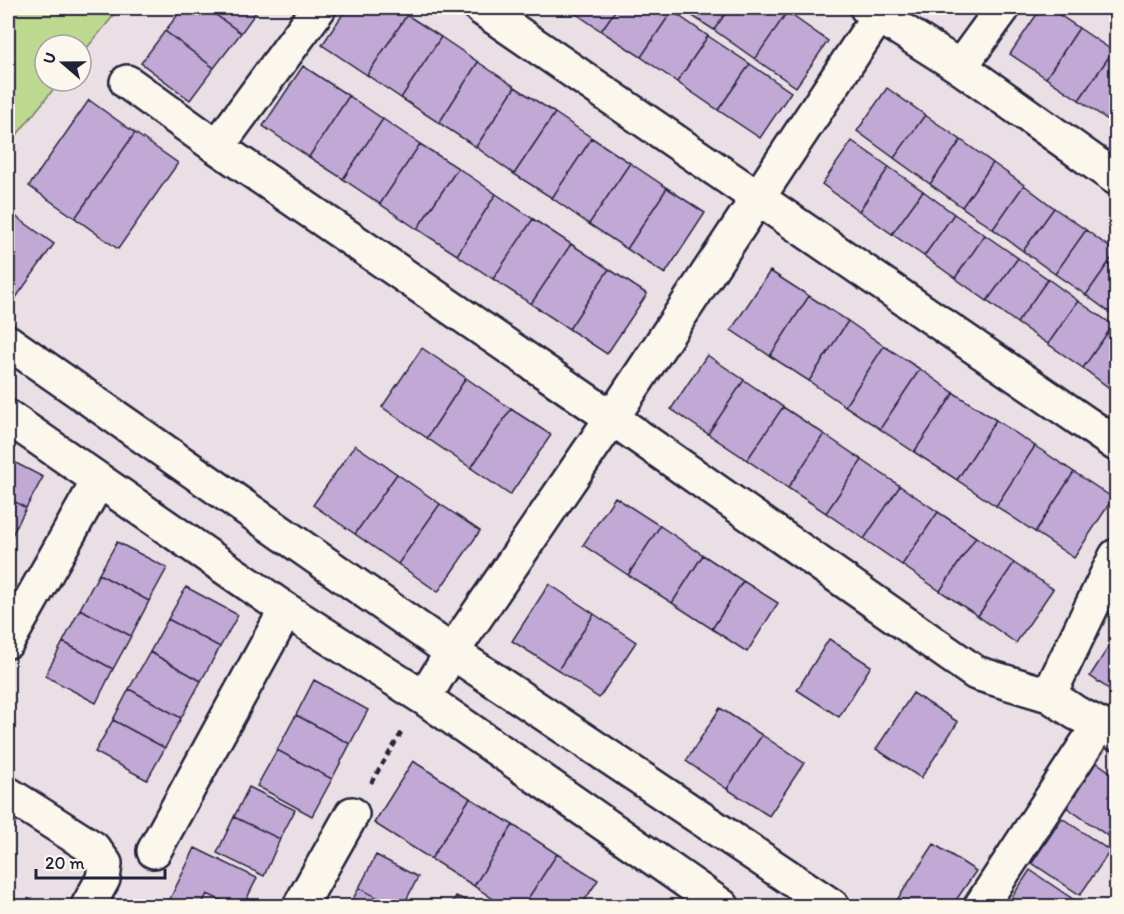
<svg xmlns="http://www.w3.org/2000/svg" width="1124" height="914" viewBox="0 0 1124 914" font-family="Itim,sans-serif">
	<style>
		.green { fill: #bdd88f; stroke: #707d65; stroke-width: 1.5 }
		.building { fill: #c1a8d5; stroke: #22223b; stroke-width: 1.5 }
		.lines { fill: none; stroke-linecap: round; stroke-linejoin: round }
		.minor-casing { stroke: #22223b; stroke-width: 38 }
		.path { stroke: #22223b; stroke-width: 4; stroke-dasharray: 6 4.5; stroke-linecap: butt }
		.minor { stroke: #fbf7ec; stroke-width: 33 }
	</style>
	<rect width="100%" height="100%" fill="#eadfe5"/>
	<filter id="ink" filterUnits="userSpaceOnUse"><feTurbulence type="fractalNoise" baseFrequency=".0167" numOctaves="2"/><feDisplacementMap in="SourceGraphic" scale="12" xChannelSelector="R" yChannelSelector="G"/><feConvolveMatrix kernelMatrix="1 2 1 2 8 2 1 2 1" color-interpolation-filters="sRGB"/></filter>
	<g filter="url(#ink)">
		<path class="green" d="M8 8H120L81 55V45H45V81H60L8 146Z"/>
		<path class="building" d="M183 8H206L241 33 214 68 165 31Z
			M206 8H259L241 33Z
			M347 8H395L407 15 367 75 322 45Z
			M568 8H617L601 31Z
			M617 8H667L672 11 641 57 601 31Z
			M680 8H729L714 30Z
			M729 8H780L787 12 755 59 714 30Z
			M1041 8H1049L1079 28 1046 78 1010 54Z
			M1098 8H1116V21Z
			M672 11 708 36 677 82 641 57Z
			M787 12 828 41 796 87 755 59Z
			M407 15 441 37 401 98 367 75Z
			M1079 28 1113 51 1079 100 1046 78Z
			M165 31 214 68 190 100 141 63Z
			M708 36 750 64 718 110 677 82Z
			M441 37 478 62 439 123 401 98Z
			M1113 51 1116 53V114L1111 122 1079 100Z
			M478 62 515 87 476 147 439 123Z
			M750 64 791 92 760 138 718 110Z
			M303 66 349 96 309 157 263 126Z
			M515 87 555 113 514 174 476 147Z
			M887 88 925 115 894 158 857 131Z
			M349 96 383 119 343 179 309 157Z
			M89 100 135 133 75 218 29 186Z
			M555 113 592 138 552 198 514 174Z
			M1116 114V126L1111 122Z
			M925 115 961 140 930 184 894 158Z
			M383 119 420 144 380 204 343 179Z
			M135 133 178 163 118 249 75 218Z
			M592 138 630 163 589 224 552 198Z
			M961 140 993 163 962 207 930 184Z
			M852 141 889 167 859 211 822 184Z
			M420 144 458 168 417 229 380 204Z
			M630 163 667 188 627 249 589 224Z
			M993 163 1024 185 993 229 962 207Z
			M889 167 923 191 892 234 859 211Z
			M458 168 496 194 457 255 417 229Z
			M1024 185 1054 208 1023 251 993 229Z
			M667 188 705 213 665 274 627 249Z
			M923 191 954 214 924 256 892 234Z
			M496 194 533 219 493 279 457 255Z
			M1054 208 1086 230 1055 274 1023 251Z
			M8 211 54 244 8 309Z
			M954 214 985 235 955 278 924 256Z
			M533 219 571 244 531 304 493 279Z
			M1086 230 1116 252 1086 295 1055 274Z
			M985 235 1018 258 987 301 955 278Z
			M571 244 609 269 569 329 531 304Z
			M1116 252V317L1086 295Z
			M1018 258 1048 279 1017 323 987 301Z
			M609 269 647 294 607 354 569 329Z
			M770 271 809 296 770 356 731 330Z
			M1048 279 1078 301 1048 344 1017 323Z
			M809 296 848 321 809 381 770 356Z
			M1078 301 1113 325 1083 368 1048 344Z
			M848 321 884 346 845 406 809 381Z
			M1113 325 1116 328V393L1083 368Z
			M884 346 920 369 880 429 845 406Z
			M422 348 466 378 427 438 382 407Z
			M707 355 744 380 708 434 671 409Z
			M920 369 954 393 914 452 880 429Z
			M466 378 511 409 471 468 427 438Z
			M744 380 783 407 747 460 708 434Z
			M954 393 996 420 957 480 914 452Z
			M783 407 824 434 788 488 747 460Z
			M511 409 551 435 510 495 471 468Z
			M996 420 1035 446 996 506 957 480Z
			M824 434 862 460 826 513 788 488Z
			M355 445 397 474 355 534 313 505Z
			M1035 446 1074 472 1035 532 996 506Z
			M8 459 43 477 26 508 8 498Z
			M862 460 900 486 864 539 826 513Z
			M1074 472 1113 498 1074 558 1035 532Z
			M397 474 440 504 398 564 355 534Z
			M900 486 938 512 902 565 864 539Z
			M615 497 660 526 628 575 583 545Z
			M8 498 26 508 8 543Z
			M440 504 480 531 438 592 398 564Z
			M938 512 976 537 940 591 902 565Z
			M660 526 703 555 672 603 628 575Z
			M976 537 1014 563 978 616 940 591Z
			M117 542 167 568 149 601 99 574Z
			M703 555 743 581 712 629 672 603Z
			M1014 563 1053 589 1016 643 978 616Z
			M99 574 149 601 131 636 80 609Z
			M743 581 778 603 747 652 712 629Z
			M549 584 594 614 558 670 512 641Z
			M186 587 238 615 220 647 168 619Z
			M80 609 131 636 113 669 63 642Z
			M594 614 636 642 599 698 558 670Z
			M168 619 220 647 201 681 150 652Z
			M1116 621V636L1110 631Z
			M1115 637 1116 638V694L1090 676Z
			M829 639 871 666 839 717 797 690Z
			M63 642 113 669 96 703 45 676Z
			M150 652 201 681 181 718 129 689Z
			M314 680 368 710 350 744 296 715Z
			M129 689 181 718 165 748 113 720Z
			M913 693 958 722 921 778 876 749Z
			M720 708 762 735 727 789 686 761Z
			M296 715 350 744 332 779 277 750Z
			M113 720 165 748 147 780 95 752Z
			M762 735 804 763 769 816 727 789Z
			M277 750 332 779 312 816 257 786Z
			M413 761 470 798 431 859 374 823Z
			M1096 762 1116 776V835L1114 840 1066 807Z
			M249 787 295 810 280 839 234 817Z
			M470 798 513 825 474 886 431 859Z
			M234 817 280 839 264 876 217 853Z
			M1062 818 1110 851 1080 895 1032 863Z
			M513 825 557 854 523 906H504L474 886Z
			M934 844 976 871 952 906H893Z
			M195 848 257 878 243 906H233L207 894 201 906H171L167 905Z
			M557 854 598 880 581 906H523Z
			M376 855 418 877 403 906H393L359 888Z
			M1030 870 1077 902 1074 906H1006Z
			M359 888 393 906H349Z
			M1116 892V906H1106Z
			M456 896 478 906H451Z"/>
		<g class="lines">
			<defs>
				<path id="minor" d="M481 8 1116 444
					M867 8 960 67 1116 178
					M960 67 1003 8
					M127 82 217 147 612 418 976 673 1049 695 1076 713 1116 733
					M217 147 319 8
					M8 342 452 652 832 906
					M8 417 286 610 424 698 722 906
					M8 641 99 480
					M1049 695 1116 556
					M424 698 452 652 612 418 879 15
					M8 794 93 848 105 864 103 879 88 906
					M154 851 286 610
					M300 906 352 814
					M981 906 1099 725"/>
			</defs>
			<use href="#minor" class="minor-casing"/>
			<path class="path" d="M371 783 403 730"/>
			<use href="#minor" class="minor"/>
		</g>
	</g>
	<rect width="1124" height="914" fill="none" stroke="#fbf7ec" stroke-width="30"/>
	<rect x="15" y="15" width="1094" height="884" fill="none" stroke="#22223b" stroke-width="2" filter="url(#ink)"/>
	<g transform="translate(63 63) rotate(290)"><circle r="28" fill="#fbf7ec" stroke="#a4a2a5" stroke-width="1.5"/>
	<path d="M0-4.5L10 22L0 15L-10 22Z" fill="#22223b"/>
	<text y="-9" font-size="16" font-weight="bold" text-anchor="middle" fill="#22223b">U</text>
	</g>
	<path d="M36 869v9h129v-9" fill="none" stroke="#22223b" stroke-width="3"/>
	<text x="45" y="869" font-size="18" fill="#22223b" stroke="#fbf7ec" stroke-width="4.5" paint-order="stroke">20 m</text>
</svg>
